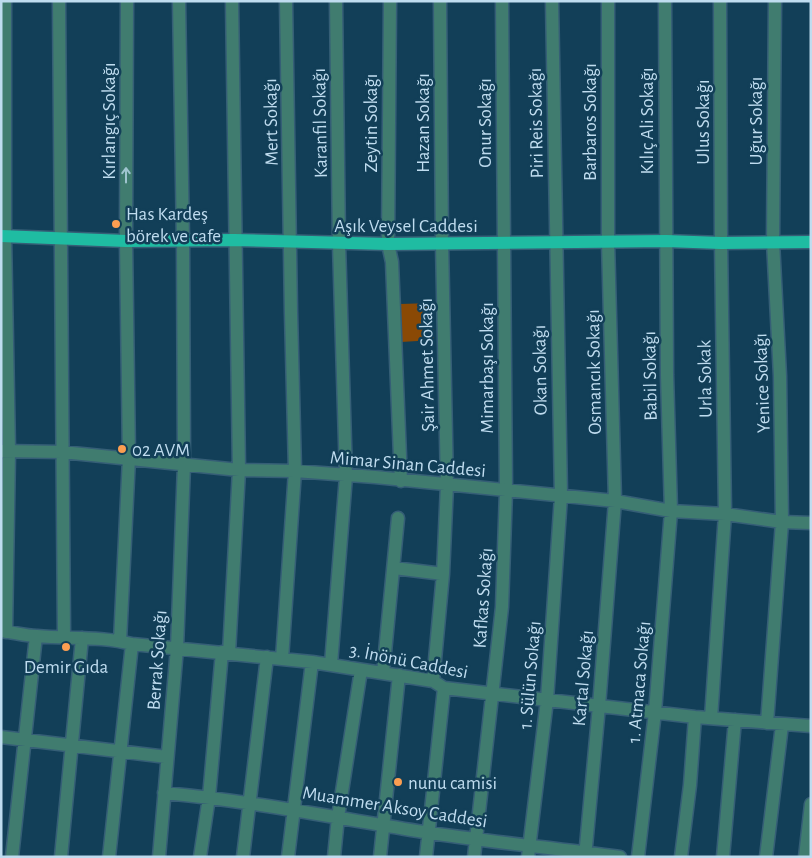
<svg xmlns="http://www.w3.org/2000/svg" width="812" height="858" viewBox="0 0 812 858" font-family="'Alegreya Sans',sans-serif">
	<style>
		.green { fill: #8a4905 }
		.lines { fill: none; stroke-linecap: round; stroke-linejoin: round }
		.minor-casing { stroke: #355e76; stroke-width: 15 }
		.major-casing { stroke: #355e76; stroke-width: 15 }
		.minor { stroke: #407c6f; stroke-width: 12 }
		.major { stroke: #1fbca2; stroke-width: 12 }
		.oneway { stroke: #9fc4cf }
		.poi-dot { fill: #fb9e51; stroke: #123f58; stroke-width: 2 }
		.labels { text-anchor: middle; stroke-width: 5; stroke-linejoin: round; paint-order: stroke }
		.street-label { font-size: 19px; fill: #bfdcef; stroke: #123f58 }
		.poi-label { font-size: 19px; fill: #bfdcef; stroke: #123f58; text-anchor: start }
	</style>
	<rect width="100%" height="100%" fill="#123f58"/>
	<path class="green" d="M432 303 434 340 401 342 400 304Z"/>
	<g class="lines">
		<defs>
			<path id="minor" d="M5 1V236L9 451 6 632
				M59 1C62 213 61 425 64 636
				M390 1 388 244 392 262 401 481
				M1 451 62 452 239 470 295 471 375 477 615 501 671 511 725 514 782 522 811 523
				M394 568 443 574
				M1 631C13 632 25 636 37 636 68 639 101 636 132 644L312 662 433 681 444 688 695 717 811 726
				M120 641 129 458 126 241 127 1
				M229 653 239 470 232 1
				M282 659 295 471 291 313 286 1
				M331 664 346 476 339 244 336 1
				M383 673 398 518
				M433 681 443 574 447 485 442 244 440 1
				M711 718 725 514 721 243 720 1
				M767 723 782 522 780 376 773 242 775 1
				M1 737 167 757
				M164 793C251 801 337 818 424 832 489 842 555 848 620 857
				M12 857 36 636
				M61 857 82 638
				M109 857 132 644
				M159 857 177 648 184 465 183 241 179 1
				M200 857 209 797 222 652
				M243 857 267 657
				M288 857 312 662
				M334 857 338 817 361 670
				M380 857 399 675
				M426 857 444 688
				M474 857 502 607 506 491 502 1
				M528 857 547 700 561 496 552 1
				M585 857 599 706 615 501 608 242V1
				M638 857 655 712 671 511 667 375 665 1
				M681 857 690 785 695 717
				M723 857 735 720
				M766 857 782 725
				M805 857 811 804"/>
			<path id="major" d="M1 236 126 241 234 240 388 244 666 241 721 243 811 242"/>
		</defs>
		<use href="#minor" class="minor-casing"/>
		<use href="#major" class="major-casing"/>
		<use href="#minor" class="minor"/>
		<use href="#major" class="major"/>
	</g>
	<defs><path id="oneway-shaft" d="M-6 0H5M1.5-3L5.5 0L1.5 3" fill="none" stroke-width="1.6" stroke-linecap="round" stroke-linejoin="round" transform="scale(1.25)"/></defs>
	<use class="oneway" href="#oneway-shaft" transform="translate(126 175) rotate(-90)"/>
	<g class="poi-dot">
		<circle cx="116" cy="224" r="5"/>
		<circle cx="122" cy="449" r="5"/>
		<circle cx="66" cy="647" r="5"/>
		<circle cx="398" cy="782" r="5"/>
	</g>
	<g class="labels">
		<g class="street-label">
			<text transform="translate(108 121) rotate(-90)" y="7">Kırlangıç Sokağı</text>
			<text transform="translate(646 121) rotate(-90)" y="7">Kılıç Ali Sokağı</text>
			<text transform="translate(755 121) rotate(-90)" y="7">Uğur Sokağı</text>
			<text transform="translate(270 122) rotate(-91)" y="7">Mert Sokağı</text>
			<text transform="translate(589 122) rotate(-90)" y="7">Barbaros Sokağı</text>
			<text transform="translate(702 122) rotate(-90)" y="7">Ulus Sokağı</text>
			<text transform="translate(319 123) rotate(-91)" y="7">Karanfil Sokağı</text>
			<text transform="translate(370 123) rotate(-90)" y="7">Zeytin Sokağı</text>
			<text transform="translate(422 123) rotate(-90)" y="7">Hazan Sokağı</text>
			<text transform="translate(484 123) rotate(-90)" y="7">Onur Sokağı</text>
			<text transform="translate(535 123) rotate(-91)" y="7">Piri Reis Sokağı</text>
			<text x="406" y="232">Aşık Veysel Caddesi</text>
			<text transform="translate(426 365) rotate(-91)" y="7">Şair Ahmet Sokağı</text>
			<text transform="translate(486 368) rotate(-90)" y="7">Mimarbaşı Sokağı</text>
			<text transform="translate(539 370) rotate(-91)" y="7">Okan Sokağı</text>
			<text transform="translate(593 372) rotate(-91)" y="7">Osmancık Sokağı</text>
			<text transform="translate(649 376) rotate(-91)" y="7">Babil Sokağı</text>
			<text transform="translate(704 379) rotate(-91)" y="7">Urla Sokak</text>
			<text transform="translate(761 383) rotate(-92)" y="7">Yenice Sokağı</text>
			<text transform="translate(408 463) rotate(5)" y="7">Mimar Sinan Caddesi</text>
			<text transform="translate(482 598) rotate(-86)" y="7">Kafkas Sokağı</text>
			<text transform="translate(156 660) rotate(-86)" y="7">Berrak Sokağı</text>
			<text transform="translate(409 660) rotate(11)" y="7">3. İnönü Caddesi</text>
			<text transform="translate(529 675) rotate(-85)" y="7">1. Sülün Sokağı</text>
			<text transform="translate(582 678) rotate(-85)" y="7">Kartal Sokağı</text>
			<text transform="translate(638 682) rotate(-85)" y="7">1. Atmaca Sokağı</text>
			<text transform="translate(395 806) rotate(9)" y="7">Muammer Aksoy Caddesi</text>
		</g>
		<g class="poi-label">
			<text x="126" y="220">Has Kardeş<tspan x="126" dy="22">börek ve cafe</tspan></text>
			<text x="132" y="456">02 AVM</text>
			<text x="66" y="673" text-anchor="middle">Demir Gıda</text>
			<text x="408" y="789">nunu camisi</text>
		</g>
	</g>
	<rect width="812" height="858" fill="none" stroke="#bfdcef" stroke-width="5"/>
</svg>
